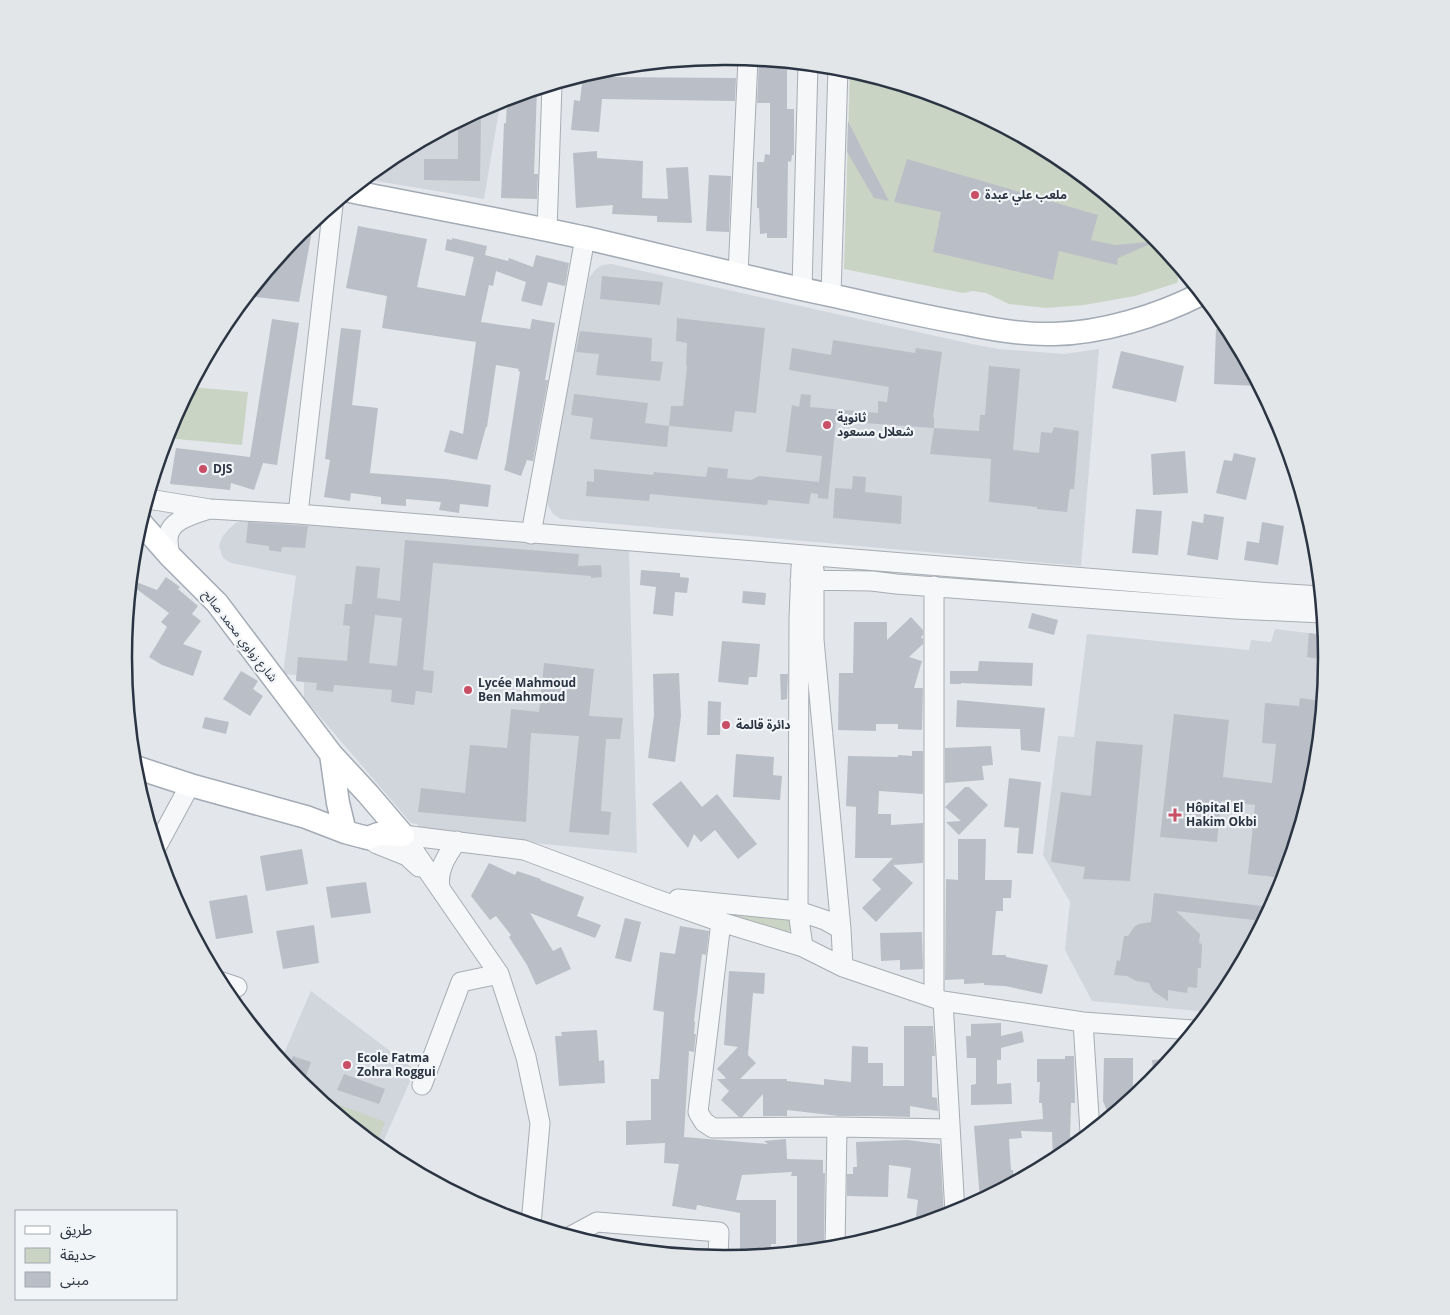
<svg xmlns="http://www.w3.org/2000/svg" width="1450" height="1315" viewBox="0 0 1450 1315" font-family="'Open Sans','Noto Sans Arabic',sans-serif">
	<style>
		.built { fill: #d1d5dc }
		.green { fill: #c9d4c4 }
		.building { fill: #babfc7; fill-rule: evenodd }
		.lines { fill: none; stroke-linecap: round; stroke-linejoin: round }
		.minor-casing { stroke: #a8adb4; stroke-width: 21 }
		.major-casing { stroke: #a3abb5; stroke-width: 25 }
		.minor { stroke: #f5f7f9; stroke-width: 19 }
		.major { stroke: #fff; stroke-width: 22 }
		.poi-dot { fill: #c84f65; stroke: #f2f5f8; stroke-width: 2 }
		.labels { text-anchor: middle; stroke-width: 4.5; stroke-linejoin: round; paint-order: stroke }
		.poi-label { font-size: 12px; font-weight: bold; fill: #2b3442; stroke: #f2f5f8; text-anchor: start }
		.street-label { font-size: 12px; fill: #2b3442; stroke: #f2f5f8 }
		.rim { fill: none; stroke: #2b3442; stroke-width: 2.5 }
	</style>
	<rect width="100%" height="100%" fill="#e3e6ea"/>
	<path class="built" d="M505 99V110H499L484 199 365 179 391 157 495 102Z
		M611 264 972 344 998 349 1064 354 1099 349 1081 566 561 519 553 514 548 505 547 496 589 278 595 270 602 265Z
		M249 518 629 551 637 853 422 832 417 824 411 823 304 698V682L296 681V675L283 674 296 576 231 563 223 558 219 546 222 537 229 529 236 523Z
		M1275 629 1324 635 1326 658 1315 775 1280 888 1225 992 1209 1012 1092 1001 1065 950 1070 902 1043 855 1058 736 1074 737 1087 634 1249 650 1251 640 1271 642Z
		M311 991 415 1070 380 1149 300 1082 281 1060Z"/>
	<path class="green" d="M850 70 955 102 1059 158 1150 233 1180 269 1177 283 1135 296 1084 305 1046 308 1009 304 986 293 973 291 963 293 844 269Z
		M191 387 248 392 242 445 166 438 170 427Z
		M712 913 789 918 793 927 786 934Z
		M316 1096 385 1122 376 1145Z"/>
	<path class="building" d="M759 60 787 62V109H794V155H792L791 162 788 161 787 238H767V233L760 234 759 208H757V162H764L765 154 770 155V103H757Z
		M605 69 604 77 736 78 735 101 602 99 599 132 571 130 574 100 580 101 583 75Z
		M537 89 534 174H538L537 199 501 198 504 123H506L507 98Z
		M465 118 481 119 480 181 424 180V159H458V122Z
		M848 121 864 153 889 201 874 198 847 152Z
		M597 151V158L643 161 642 198 668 199 666 168 688 167 692 223 657 222V216L612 214 613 205 576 208 573 153Z
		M907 159 1098 215 1091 240 1115 245 1149 242 1150 244 1118 258 1117 265 1059 251 1053 280 933 252 941 212 894 202Z
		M709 175 731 176 729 232 706 231Z
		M314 220 299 302 248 296 300 232Z
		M358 226 427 239 417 287 465 296 474 257 445 250 447 239 452 240V238L487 246 485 255 508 261 509 258 533 267 536 255 569 263 565 286 548 282 542 306 521 301 526 282 496 271 493 286 489 285 481 322 530 329 532 319 555 323 545 380H548L533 461 527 460 521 476 504 470 506 463 520 372 518 371 519 369 496 365 487 427H486L477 460 444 452 450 430 463 434 476 342 382 328 387 296 346 288Z
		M602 276 663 282 660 305 600 299Z
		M677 318 765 328 756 413 735 411 732 432 669 426 671 406H683L687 366 686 365 687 343 676 341Z
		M272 319 299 323 277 465 263 463 254 490 231 483 230 490 170 484 176 448 250 457Z
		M341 328 361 330 352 405 378 408 370 473 445 479 491 485 488 507 460 504 459 513 439 510 441 502 406 499V506L381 504V497L351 493 350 501 324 497 330 460 325 459Z
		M1216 329 1228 330 1258 386 1214 384Z
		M580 331 652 338 651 361 663 362 660 381 596 375 599 354 576 352Z
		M833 340 915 353 916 348 942 352 933 417H934V428L836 421 828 499 818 498V494L811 493 809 504 768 500 767 505 650 494 649 501 586 496 587 481 594 482V469L653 475 654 472 706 477 708 467 728 469 727 478 751 480 759 476 819 482 822 456 786 452 792 405 799 407 801 394 811 395 810 407 878 413V401L887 402 889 387 789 370 792 348 831 355Z
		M1121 351 1184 366 1176 402 1112 388Z
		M989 366 1020 369 1013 450 1039 453 1041 432 1052 433 1054 427 1079 431 1074 489H1070L1067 512 1037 509V507L989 502 991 459 930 454 934 428 979 431 980 415H985Z
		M574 394 648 403 645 423 669 426 667 447 590 439 593 418 571 415Z
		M1185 451 1188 493 1153 495 1151 454Z
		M1234 453 1256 458 1246 500 1216 493 1224 460 1232 461Z
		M853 476 866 477 865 492 902 496 901 524 833 518 835 488 852 489Z
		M1136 509 1162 511 1158 555 1132 553Z
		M1204 514 1224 517 1218 560 1187 555 1192 521 1203 523Z
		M248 522 308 526 305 548 282 547 281 552 269 550V546L246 543Z
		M1262 522 1284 526 1278 565 1244 560 1247 541 1259 543Z
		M405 540 579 554 578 566 601 565 602 577 591 578V576L433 563 423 670 434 671 432 693 416 691 414 705 391 702 392 690 334 685 333 692 316 690 317 683 296 681 298 657 347 661 350 626 343 625 345 604H352L356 566 380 568 377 598 400 601ZM375 615 402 618 397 666 369 663Z
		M641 570 680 573V577L689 578 687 593 675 592 673 616 653 614 656 587 640 585Z
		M166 577 180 587 178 589 198 606 192 614 201 621 183 644 202 651 193 676 162 665 149 657 167 627 161 622 169 613 131 585V580L157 590Z
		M743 591 766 593 765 605 742 603Z
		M1032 613 1058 620 1054 635 1028 628Z
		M911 617 923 630V635L921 637 923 639V644L909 657 922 661 914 688H923L922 730 898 729V724H876V731L838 730 839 673H853L854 622H887V640Z
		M1309 633 1324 635 1326 660 1307 657Z
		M722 641 760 644 757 677H749L748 685 718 682Z
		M979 661 1033 663 1032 686 961 683V684H950V671H978Z
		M544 663 594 669 589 716 623 718 620 739H606L601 811 611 812 609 835 569 832 579 736 531 733 526 822 418 812 421 788 465 793 470 745 507 748 511 709 539 712Z
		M241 671 258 681 253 689 263 696 250 716 223 699Z
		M679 673 681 716 675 762 648 758 654 715 653 674Z
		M780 674H788L787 699 781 700Z
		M1300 698 1322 701 1315 775 1283 878 1248 874 1255 805 1221 801 1217 842 1160 837 1174 714 1229 720 1223 777 1272 783 1276 744 1262 743 1265 703 1299 706Z
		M957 700 1045 708 1040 752 1021 750 1020 729 956 727Z
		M708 701 721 702 720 735H707Z
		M205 717 229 722 226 734 202 728Z
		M1096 741 1143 745 1130 881 1083 879 1085 867 1051 862 1061 792 1091 796Z
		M991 746 993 765 982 766 984 780 945 783V748Z
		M912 751H923V794L879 791 878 814H891V825L923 823V863L893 865 913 883 876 922 862 908 881 889 872 880 893 858H855L856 807 846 806 848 756 898 757V755L912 756Z
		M736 754 774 757 773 775 782 776 780 800 733 797Z
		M1009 778 1041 782 1033 854 1017 853 1019 828 1004 827Z
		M681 781 702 807 717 794 757 844 738 859 715 830 701 842 694 834 688 848 652 804Z
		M965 787H969L988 805 959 835 946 822 961 821 945 807Z
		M958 839H986L985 880H1012L1011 898H1003V911H996L992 955H1006V957L1048 965 1042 994 1005 986 984 985V983L964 984V979L945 980 946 879 958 880Z
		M302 849 308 884 266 891 260 856Z
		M489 863 515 875 517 871 541 879 540 880 584 897 577 916 601 925 595 938 530 913 553 951 561 947 571 969 536 985 527 965 509 937 511 935 496 916 490 920 471 896Z
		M366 882 371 913 331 918 326 887Z
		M1154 893 1270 907 1262 921 1176 911 1200 934 1199 943 1202 944 1201 968H1198L1197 988 1188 987 1187 993 1168 990V1001L1153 991 1149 983 1136 981 1127 976 1114 975 1117 960 1120 961 1124 936H1128L1134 927 1139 924 1151 922Z
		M247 895 253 933 216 939 209 901Z
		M625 918 641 922 631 962 615 958Z
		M314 925 319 963 283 969 276 931Z
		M680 926 709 931 706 955 702 954 694 1021 695 1022 694 1034H696L694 1052 689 1051 684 1137 768 1144 764 1141 786 1139 787 1159 823 1160V1173H825L824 1249 797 1252V1176H791L792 1172 742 1175 736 1200H776V1244H771V1254L740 1257V1213L697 1205 696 1210 672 1206 679 1164 664 1163 665 1143 626 1145V1121L651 1120V1079H659L664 1012 653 1010 660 952 675 954Z
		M922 932 923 969 900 970V960L881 961 880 933Z
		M729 971 765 973 764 994 753 993 748 1055 756 1063 740 1079H787V1081L824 1085V1079L851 1082 852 1046 868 1047V1063H883V1086H904V1026H933L935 1056H932V1097L937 1098 938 1111 910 1106V1117L878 1116H839L787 1110V1116H763V1094L742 1117H739L721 1100 729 1091 717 1079H724L726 1078 717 1069 738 1047 724 1045Z
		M1001 1023V1036L1022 1031 1024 1042 1001 1048V1060H997V1084L1011 1083 1012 1104 971 1105V1085L976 1084V1058H967L966 1036H971V1024Z
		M597 1030 599 1061 604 1060 605 1083 559 1086 555 1036H562L561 1032Z
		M293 1056 311 1062 303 1085 288 1068Z
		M1065 1056H1074L1075 1103H1071L1070 1137H1080L1081 1139 1059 1158 1053 1161 1052 1132 1021 1131 1022 1138 1009 1139 1011 1170H1013L1014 1182 980 1200 974 1126 1043 1119 1042 1103H1039L1040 1082H1037V1059H1065Z
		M1104 1058H1133V1097L1109 1116 1103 1101Z
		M1170 1059 1162 1068 1154 1078 1152 1060Z
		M344 1074 385 1089 379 1104 337 1090Z
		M907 1140 940 1144 944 1216 915 1225 918 1200 907 1198 911 1168 889 1165 888 1197 847 1196V1174H853V1167H857L856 1142Z"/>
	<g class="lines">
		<defs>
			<path id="minor" d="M547 230 552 85
				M738 274 748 59
				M802 289 808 64
				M831 295 838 67
				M148 499 210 509 298 514 1273 593 1320 596
				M298 514 333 205
				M531 534 585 238
				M170 556C169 550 168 544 168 539 168 520 194 514 209 509
				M801 567 799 619 798 911 803 947
				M814 569V640L841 929 843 967
				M800 580 872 581 896 584 1235 609 1322 613
				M934 586V997
				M403 835 524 850 647 896 721 922 803 947 843 967 943 1001 1083 1022 1193 1030
				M403 835 499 974 526 1057 540 1123 531 1224
				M368 838 377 844 407 856 419 867
				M157 846 190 785
				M440 887C437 870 447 855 457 841
				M678 899 798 911 825 920 841 929
				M721 922 698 1112 704 1122 713 1128 837 1127 950 1129
				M219 981 237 987
				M943 1001 955 1213
				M1083 1022 1090 1132
				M422 1085 461 982 499 974
				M571 1236 597 1222 719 1232 718 1258
				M835 1248 837 1127"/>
			<path id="major" d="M350 191C429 207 508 221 586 238 668 257 748 278 830 295 876 305 921 316 967 324 995 330 1025 335 1054 334 1102 333 1158 316 1201 294
				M141 523 170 556 217 603 331 754 368 794 403 835
				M331 754 338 803 345 832
				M135 767 190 785 306 817 345 832 360 836 368 838 378 834 403 835"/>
		</defs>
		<use href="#minor" class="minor-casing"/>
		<use href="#major" class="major-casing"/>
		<use href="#minor" class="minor"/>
		<use href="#major" class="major"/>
	</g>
	<g class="poi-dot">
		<circle cx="975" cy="195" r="5"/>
		<circle cx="827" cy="425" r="5"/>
		<circle cx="203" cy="469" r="5"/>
		<circle cx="468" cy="690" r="5"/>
		<circle cx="726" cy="725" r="5"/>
		<path d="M1172.5 807.5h5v5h5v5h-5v5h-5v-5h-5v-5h5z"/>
		<circle cx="347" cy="1065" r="5"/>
	</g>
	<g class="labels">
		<g class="poi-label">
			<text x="985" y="199">ملعب علي عبدة</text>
			<text x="837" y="422">ثانوية<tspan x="837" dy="14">شعلال مسعود</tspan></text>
			<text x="213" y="473">DJS</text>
			<text x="478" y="687">Lycée Mahmoud<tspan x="478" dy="14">Ben Mahmoud</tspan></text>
			<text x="736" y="729">دائرة قالمة</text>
			<text x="1186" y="812">Hôpital El<tspan x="1186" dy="14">Hakim Okbi</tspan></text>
			<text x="357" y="1062">Ecole Fatma<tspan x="357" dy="14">Zohra Roggui</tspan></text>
		</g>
		<g class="street-label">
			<text transform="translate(240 636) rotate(52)" y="4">شارع زواوي محمد صالح</text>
		</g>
	</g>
	<path d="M0 0H1450V1315H0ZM724 65H726A592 592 0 0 1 1318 657V658A592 592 0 0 1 726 1250H724A592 592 0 0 1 132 658V657A592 592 0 0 1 724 65Z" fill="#e2e6e9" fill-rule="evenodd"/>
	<path class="rim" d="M724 65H726A592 592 0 0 1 1318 657V658A592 592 0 0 1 726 1250H724A592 592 0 0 1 132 658V657A592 592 0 0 1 724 65Z"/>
	<rect x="15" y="1210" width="162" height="90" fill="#f2f5f8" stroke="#a2a8af"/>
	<rect x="25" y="1226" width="25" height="8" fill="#ffffff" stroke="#a2a8af"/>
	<text x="60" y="1235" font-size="15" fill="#2b3442">طريق</text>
	<rect x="25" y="1248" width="25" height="15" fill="#c9d4c4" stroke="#a2a8af"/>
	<text x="60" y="1260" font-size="15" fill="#2b3442">حديقة</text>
	<rect x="25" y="1272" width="25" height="15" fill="#babfc7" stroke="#a2a8af"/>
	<text x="60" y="1285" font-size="15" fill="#2b3442">مبنى</text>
</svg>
